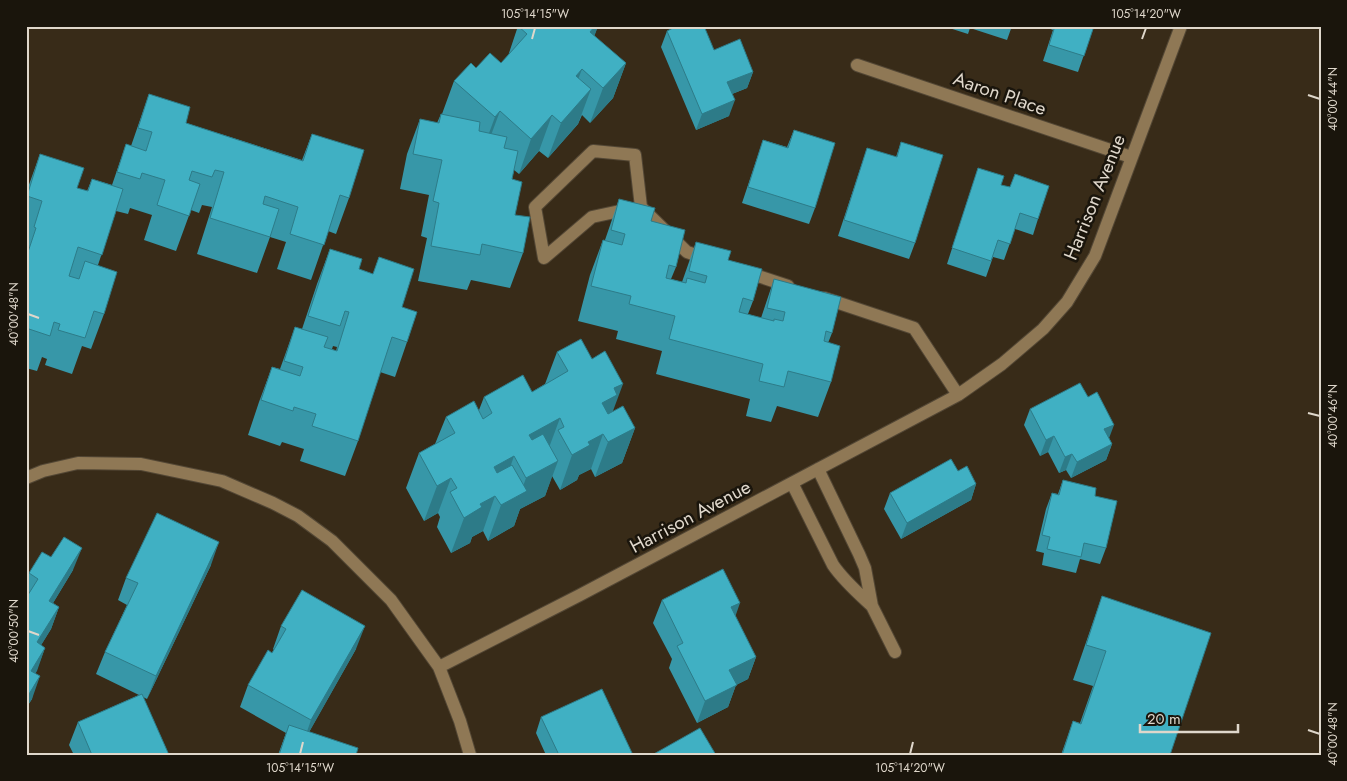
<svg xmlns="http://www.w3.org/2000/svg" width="1347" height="781" viewBox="0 0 1347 781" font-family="Jost,sans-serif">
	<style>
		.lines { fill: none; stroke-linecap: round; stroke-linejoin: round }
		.minor-casing { stroke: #534735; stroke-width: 14 }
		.minor { stroke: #8f7855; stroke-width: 12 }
		.wall { fill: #3797a8; fill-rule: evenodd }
		.shaded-wall { fill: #2d7b88 }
		.building { fill: #40b0c3; stroke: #2d7b88 }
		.ticks { fill: none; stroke: #dfd7cb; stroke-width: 2 }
		.labels { text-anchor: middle; stroke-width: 5; stroke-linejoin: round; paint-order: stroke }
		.street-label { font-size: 19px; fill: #dfd7cb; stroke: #1a150c }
		.neatline { fill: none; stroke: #dfd7cb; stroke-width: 2 }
		.ticks-label { font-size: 12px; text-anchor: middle; fill: #dfd7cb }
	</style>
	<rect width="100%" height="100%" fill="#382b18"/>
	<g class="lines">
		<defs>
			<path id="minor" d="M857 65 1131 157
				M629 209 592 217 544 258 535 207 593 151 635 155 641 207 687 252 708 259
				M743 271 788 286
				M824 298 914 328 958 395
				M818 469 859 554 865 568 872 606 895 652
				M26 478 43 471 78 463 141 464 222 481 273 503 298 516 332 541 391 600 439 667 460 721 470 755
				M792 483 833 565C844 581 858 593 872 606
				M439 667 580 595 958 395 1002 364 1043 329 1067 302 1095 256 1181 26"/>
		</defs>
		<use href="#minor" class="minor-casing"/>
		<use href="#minor" class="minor"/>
	</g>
	<path class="wall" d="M518 26H598L594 36 626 63 613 98 590 123 582 115 578 124 548 158 539 151 519 174 514 170 512 179 515 215 523 253 510 288 471 280 467 290 418 281 427 238 421 236 429 195 400 189 407 154 420 119 437 123 441 114H442L454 81 476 68 501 63 508 56Z
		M943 26H1012L1007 40 970 28 968 34Z
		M1043 26H1094L1078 72 1043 61 1053 30Z
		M667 31 714 50 753 72 747 88 732 94 729 116 696 130 661 47Z
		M149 94 186 123 302 160 312 134 349 198 336 234 328 231 311 280 277 269 286 242 270 237 257 273 197 254 212 207 202 205 199 213 191 210 176 251 144 240 152 215 130 208 128 214 116 211 98 265 104 314 91 349 82 346 72 374 45 365 47 359 42 357 37 371 26 368V244L29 236 26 235V193L40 154 77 188 87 191 92 179 112 185 126 144 131 146Z
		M794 130 815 208 809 224 742 203 763 140 787 147Z
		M901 142 915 243 909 259 838 236 867 148 896 157Z
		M978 168 1001 185 1010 187 1015 174 1038 219 1033 235 1015 229 1004 260 993 257 986 277 947 264Z
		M619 199 651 221 676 267 671 279 682 282 696 242 728 260 753 301 748 314 761 318 774 279 832 333 828 343 831 382 818 417 777 406 771 422 746 416 750 399 656 374 662 351 616 339 618 331 578 321 590 275 603 240H605Z
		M330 249 359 269 373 274 379 257 402 307 407 342 395 377 380 372 358 441 345 476 300 461 304 449 282 442 280 446 248 435 259 402 272 367 280 369 295 327 302 329 317 284ZM333 346 337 347 336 351 332 349Z
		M557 352 612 412 635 428 622 463 595 477 591 469 579 475 577 480 560 490 552 476 545 496 520 509 514 526 488 541 483 531 472 537 470 543 451 553 437 527 440 517 438 513 424 521 406 488 419 453 435 444 446 417 479 410 484 397 532 392 545 384Z
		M1030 409 1109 438 1112 444 1106 460 1071 478 1066 470 1059 473 1048 452 1040 456 1024 425Z
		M958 471 976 484 971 500 901 539 884 509 890 493Z
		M1063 480 1095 496 1106 548 1100 564 1080 559 1076 573 1042 565 1044 553 1036 551 1046 509 1052 493 1058 494Z
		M211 565 147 699 143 697 169 755H74L69 745 78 722 139 695 96 674 105 652 127 605 118 600 126 578Z
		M73 570 53 603 59 607 51 629 41 645 45 648 35 674 32 699 26 708V581L29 573Z
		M1102 596 1170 755H1061L1073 721 1080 723 1093 686 1073 680Z
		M662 600 735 616 756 657 748 679 736 685 728 707 697 723 669 668 672 659 653 623Z
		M281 626 356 649 309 732 356 755H278L286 733 240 707 248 685 274 650 273 649Z
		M541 717 632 753 631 755H546L536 733Z"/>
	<path class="shaded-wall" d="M595 26H598L587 57 590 32Z
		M626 63 613 98 590 123 603 88Z
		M582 69 569 104 576 76Z
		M753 72 747 88 722 98 727 82Z
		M591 89 578 124 548 158 561 123Z
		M735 100 729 116 696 130 702 114Z
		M500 111 487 146 482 152 495 117Z
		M552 115 539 151 519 174 531 139Z
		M623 384 610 419 602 403 614 388Z
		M560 418 547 453 521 468 529 435Z
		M1114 425 1108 441 1104 429Z
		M635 428 622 463 595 477 608 442Z
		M603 434 591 469 579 475 577 480 560 490 572 455 588 442Z
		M1054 436 1048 452 1040 456 1046 440Z
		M1112 444 1106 460 1071 478 1077 462Z
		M1072 454 1066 470 1059 473 1065 457Z
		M514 456 502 491 494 467Z
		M558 461 545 496 520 509 514 526 488 541 501 505 520 495 526 478Z
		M451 478 438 513 424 521 437 486Z
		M976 484 971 500 901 539 907 523Z
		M495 496 483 531 472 537 470 543 451 553 464 518 480 504Z
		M219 542 211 565 147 699 156 676Z
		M82 548 73 570 41 623 49 601Z
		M740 603 732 626 731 607Z
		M59 607 51 629 29 665 37 642Z
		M365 626 356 649 303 743 311 720Z
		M45 648 37 671 26 688 31 671Z
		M756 657 748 679 736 685 728 707 697 723 705 701 729 670Z
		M40 676 32 699 26 708V699Z"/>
	<path class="building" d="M518 26H595L590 32 626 63 603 88 582 69 576 76 591 89 561 123 552 115 531 139 500 111 495 117 454 81 471 63 476 68 490 53 501 63 527 34Z
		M677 26H704L714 50 740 39 753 72 727 82 735 100 702 114 667 31Z
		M1055 26H1094L1084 56 1049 45Z
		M149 94 190 107 186 123 303 161 312 134 364 150 349 198 340 195 324 245 290 234 298 207 265 196 263 204 279 209 270 237 210 218 224 172 215 170 212 177 192 171 189 180 200 184 189 216 157 205 165 180 142 173 140 179 117 172 126 144 146 151 152 132 138 128Z
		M441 114 480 122 479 131 507 137 504 148 518 151 512 179 522 182 515 215 530 217 523 253 482 244 480 255 431 246 439 203 433 201 442 160 413 154 420 119 439 123Z
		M794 130 835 143 815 208 748 187 763 140 788 148Z
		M901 142 943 155 915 243 844 220 867 148 897 157Z
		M40 154 84 168 77 188 88 191 92 179 123 189 102 255 78 247 69 276 79 279 85 261 117 272 104 314 94 311 85 338 58 330 60 324 54 322 50 336 26 328V258L36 228 34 227 42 201 27 196Z
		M978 168 1004 176 1001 185 1010 187 1015 174 1049 186 1038 219 1020 213 1010 244 998 240 991 261 952 248Z
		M619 199 655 208 651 221 685 230 676 267 669 265 666 278 686 283 687 278 705 283 707 276 689 271 696 242 731 251 728 260 762 269 753 301 743 298 739 312 774 321V319L783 321 785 312 767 308 774 279 841 297 832 333 826 331 824 341 840 346 831 382 788 371 784 387 759 381 763 364 669 339 675 316 629 304 631 296 591 286 603 240 622 245 625 234 611 230Z
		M330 249 362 259 359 269 373 274 379 257 414 269 402 307 417 312 407 342 392 337 358 441 312 426 316 414 294 407 293 411 261 400 272 367 300 376 303 367 284 361 295 327 328 337 324 347 337 351 349 312 345 311 340 326 308 316Z
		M581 339 592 359 605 351 623 384 614 388 617 395 602 403 608 414 623 406 635 428 608 442 603 434 588 442 590 445 572 455 558 430 564 427 560 418 529 435 532 440 543 434 558 461 526 478 514 456 494 467 497 473 512 465 527 491 501 505 495 496 480 504 482 507 464 518 450 492 457 488 451 478 437 486 419 453 455 433 446 417 474 401 483 419 492 413 484 397 523 375 532 392 568 371 557 352Z
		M1080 383 1088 397 1097 392 1114 425 1104 429 1112 444 1077 462 1072 454 1065 457 1054 436 1046 440 1030 409Z
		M951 459 958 471 967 466 976 484 907 523 890 493Z
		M1063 480 1096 488 1095 496 1117 501 1106 548 1084 543 1081 557 1047 549 1050 537 1042 535 1052 493 1059 495Z
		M157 513 219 542 156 676 105 652 138 583 126 578Z
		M64 537 82 548 49 601 59 607 37 642 45 648 31 671 40 676 26 699V598L38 579 29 573 42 552 51 557Z
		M723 569 740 603 731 607 756 657 729 670 737 685 705 701 677 646 683 643 662 600Z
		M302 590 365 626 311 720 248 685 268 650 272 653 286 629 281 626Z
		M1102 596 1211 633 1170 755H1062L1073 721 1081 724 1106 651 1086 645Z
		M602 689 632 753 629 755H559L541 717Z
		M142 694 169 755H92L78 722Z
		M289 725 358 748 356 755H279Z
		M700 728 716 755H652Z"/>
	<path class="ticks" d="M532 39 535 28M1142 39 1146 28M1308 95 1320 99M28 314 39 318M1308 413 1320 416M28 631 39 635M1308 730 1320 734M300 754 303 742M910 754 913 742"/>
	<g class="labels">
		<g class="street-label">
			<text transform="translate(1000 93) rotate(19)" y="7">Aaron Place</text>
			<text transform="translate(1094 197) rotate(-68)" y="7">Harrison Avenue</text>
			<text transform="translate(690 516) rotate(-28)" y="7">Harrison Avenue</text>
		</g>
	</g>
	<rect width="1347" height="781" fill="none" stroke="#1a150c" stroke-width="55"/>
	<path d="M1140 724v8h98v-8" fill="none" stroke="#dfd7cb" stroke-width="2.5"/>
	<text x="1147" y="724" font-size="15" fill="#dfd7cb" stroke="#1a150c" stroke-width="4" paint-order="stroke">20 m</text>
	<rect x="28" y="28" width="1292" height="726" class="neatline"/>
	<g class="ticks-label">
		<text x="535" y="18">105°14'15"W</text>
		<text x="1146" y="18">105°14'20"W</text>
		<text transform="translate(1333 99) rotate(-90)" y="4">40°00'44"N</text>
		<text transform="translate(14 314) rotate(-90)" y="4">40°00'48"N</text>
		<text transform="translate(1333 416) rotate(-90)" y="4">40°00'46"N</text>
		<text transform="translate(14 631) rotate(-90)" y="4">40°00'50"N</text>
		<text transform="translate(1333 734) rotate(-90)" y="4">40°00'48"N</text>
		<text x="300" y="772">105°14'15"W</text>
		<text x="910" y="772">105°14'20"W</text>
	</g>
</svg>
